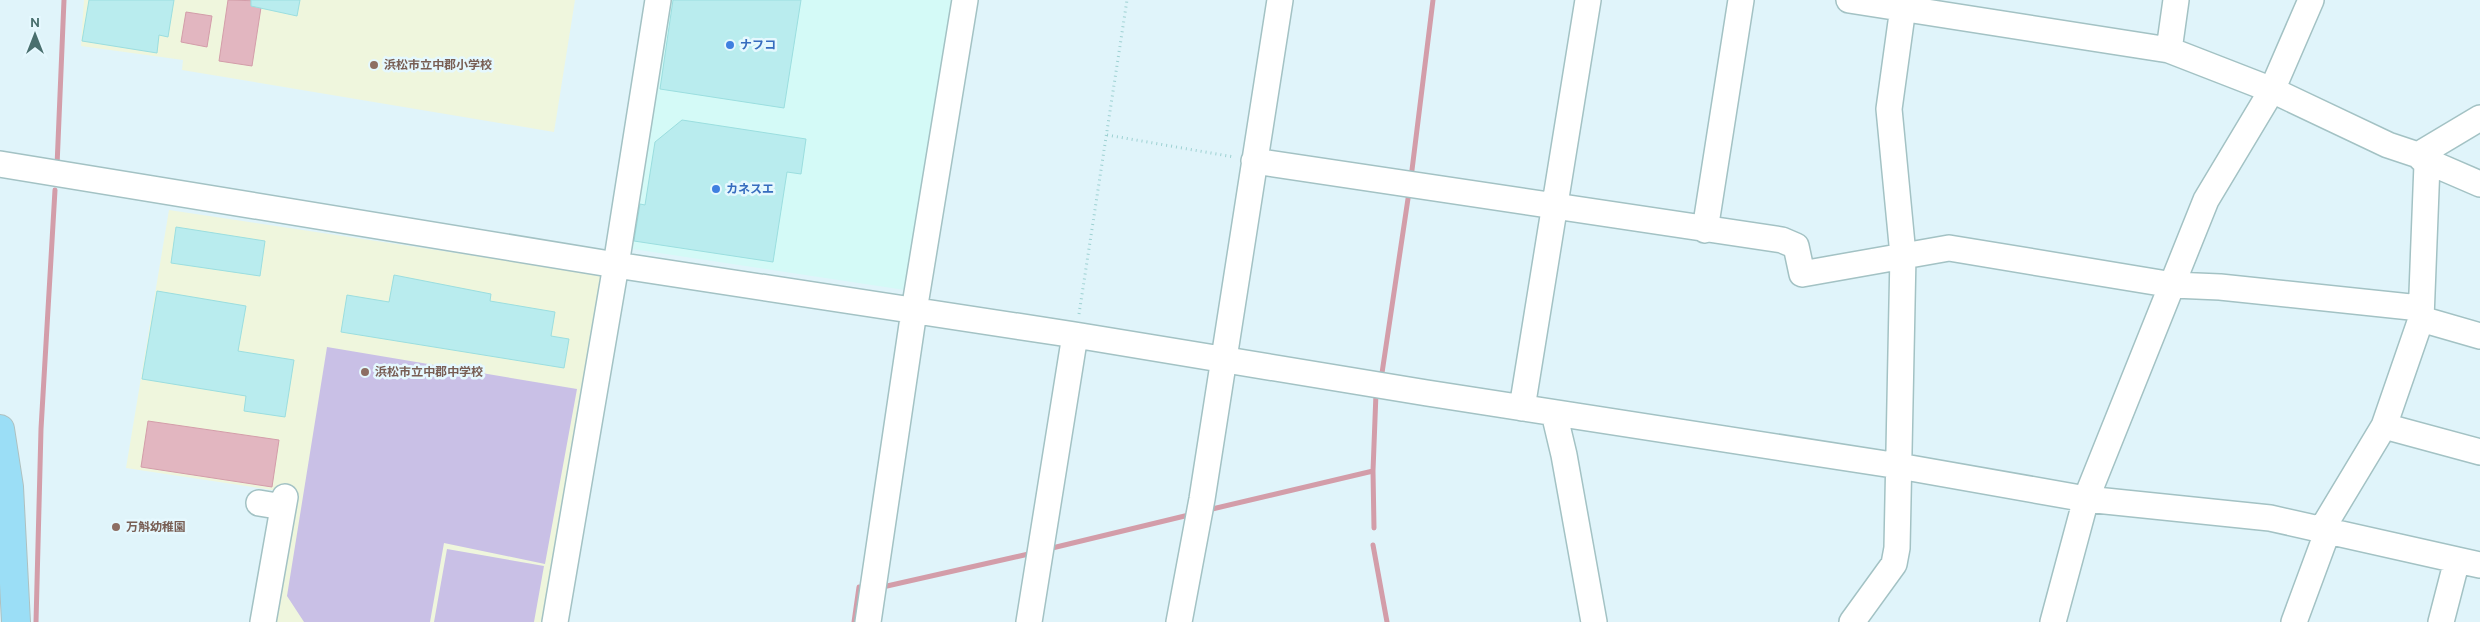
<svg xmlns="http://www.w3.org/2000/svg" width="2480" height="622" viewBox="0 0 2480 622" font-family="Overpass,'Noto Sans JP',sans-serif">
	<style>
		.commercial { fill: #d4faf7 }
		.education { fill: #eff6dd }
		.green { fill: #c9c0e6 }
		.water { fill: #e2b6c0; stroke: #d39da9 }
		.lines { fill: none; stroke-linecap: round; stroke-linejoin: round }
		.stream { stroke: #d39da9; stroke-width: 5 }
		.building { fill: #b9ecee; stroke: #9bdedf }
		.minor-casing { stroke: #a3c2c4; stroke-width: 28 }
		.major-casing { stroke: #afc0bf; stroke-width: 30 }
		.path { stroke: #9dd1d2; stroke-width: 3; stroke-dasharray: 1 4; stroke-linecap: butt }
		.minor { stroke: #fff; stroke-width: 25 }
		.major { stroke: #9bdef6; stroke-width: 28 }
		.shop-dot { fill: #3f7fe0; stroke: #e5f8fe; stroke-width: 2 }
		.education-dot { fill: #8d6e63; stroke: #e5f8fe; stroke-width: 2 }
		.labels { text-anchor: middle; stroke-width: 5; stroke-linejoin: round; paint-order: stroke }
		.shop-label { font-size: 12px; font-weight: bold; fill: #366cbe; stroke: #e5f8fe; text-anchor: start }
		.education-label { font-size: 12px; font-weight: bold; fill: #785e54; stroke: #e5f8fe; text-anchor: start }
	</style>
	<rect width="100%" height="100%" fill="#e0f4fa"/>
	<path class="commercial" d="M667 0H954L905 290 626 248Z"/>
	<path class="education" d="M84 0H575L554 132 182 70 183 60 81 46Z
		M169 210 604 275 545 622H270L292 493 126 468Z"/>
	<path class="green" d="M327 347 577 389 545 564 444 543 430 622H304L287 596Z
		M447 549 544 566 534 622H434Z"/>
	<path class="water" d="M228 0 262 1 252 66 219 61Z
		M186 12 212 16 207 47 181 42Z
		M148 421 279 440 272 487 141 467Z"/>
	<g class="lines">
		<path class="stream" d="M57 166 64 0
			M1411 178 1433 0
			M1382 373 1409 192
			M1208 510 1373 471
			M1374 528 1373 471 1376 393
			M1373 545 1387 622
			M1048 549 1193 514
			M887 586 1033 553
			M36 622 41 429 55 190
			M854 622 859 587"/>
	</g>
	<path class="building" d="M89 0H174L168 37 159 35 157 53 82 41Z
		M251 0H300L297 16 251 6Z
		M673 0H801L784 108 660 89Z
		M682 120 806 139 801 174 787 172 773 262 634 241 640 204 645 205 655 142Z
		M176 227 265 241 260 276 171 263Z
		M394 275 491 294 490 301 555 312 551 336 569 339 564 368 341 332 347 295 389 302Z
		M157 291 246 306 238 351 294 360 285 417 244 411 246 396 142 379Z"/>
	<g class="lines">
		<defs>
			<path id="minor" d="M1849 0 2169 50 2272 90 2388 145 2418 155 2427 164 2436 165 2480 184
				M2169 50 2176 0
				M2418 155 2480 118
				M1254 161 1782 240 1796 246 1802 274 1949 248 2173 285 2220 287 2420 308
				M0 164 616 265 1075 335 1427 393 1899 466 2086 499 2270 518 2457 560 2441 622
				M1705 230 1741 0
				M2421 319 2480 336
				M1522 408 1588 0
				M1554 413 1564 455 1594 622
				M2384 426 2480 452
				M259 503 283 507
				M2322 529 2384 426 2421 319 2427 164
				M2457 560 2480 565
				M263 622 285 497
				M555 622 616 265 658 0
				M868 622 914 311 965 0
				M1029 622 1075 335
				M1179 622 1202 499 1280 0
				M1852 622 1894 564 1897 548 1903 255 1889 109 1904 0
				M2053 622 2086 499 2206 200 2272 90 2311 0
				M2294 622 2328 530"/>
			<path id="major" d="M0 429 9 487 16 622"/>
		</defs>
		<use href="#minor" class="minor-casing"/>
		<use href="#major" class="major-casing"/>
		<path class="path" d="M1107 135 1234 157
			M1079 314 1127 0"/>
		<use href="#minor" class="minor"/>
		<use href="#major" class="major"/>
	</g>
	<g class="shop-dot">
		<circle cx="730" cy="45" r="5"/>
		<circle cx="716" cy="189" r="5"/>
	</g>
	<g class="education-dot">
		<circle cx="374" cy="65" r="5"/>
		<circle cx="365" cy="372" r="5"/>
		<circle cx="116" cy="527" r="5"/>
	</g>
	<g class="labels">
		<g class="shop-label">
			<text x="740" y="49">ナフコ</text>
			<text x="726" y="193">カネスエ</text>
		</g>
		<g class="education-label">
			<text x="384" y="69">浜松市立中郡小学校</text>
			<text x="375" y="376">浜松市立中郡中学校</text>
			<text x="126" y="531">万斛幼稚園</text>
		</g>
	</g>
	<g transform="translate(35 35)" stroke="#e5f8fe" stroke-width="4" paint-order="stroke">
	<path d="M0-4L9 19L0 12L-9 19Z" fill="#496f6e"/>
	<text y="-8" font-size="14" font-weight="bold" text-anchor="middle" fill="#496f6e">N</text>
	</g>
</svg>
